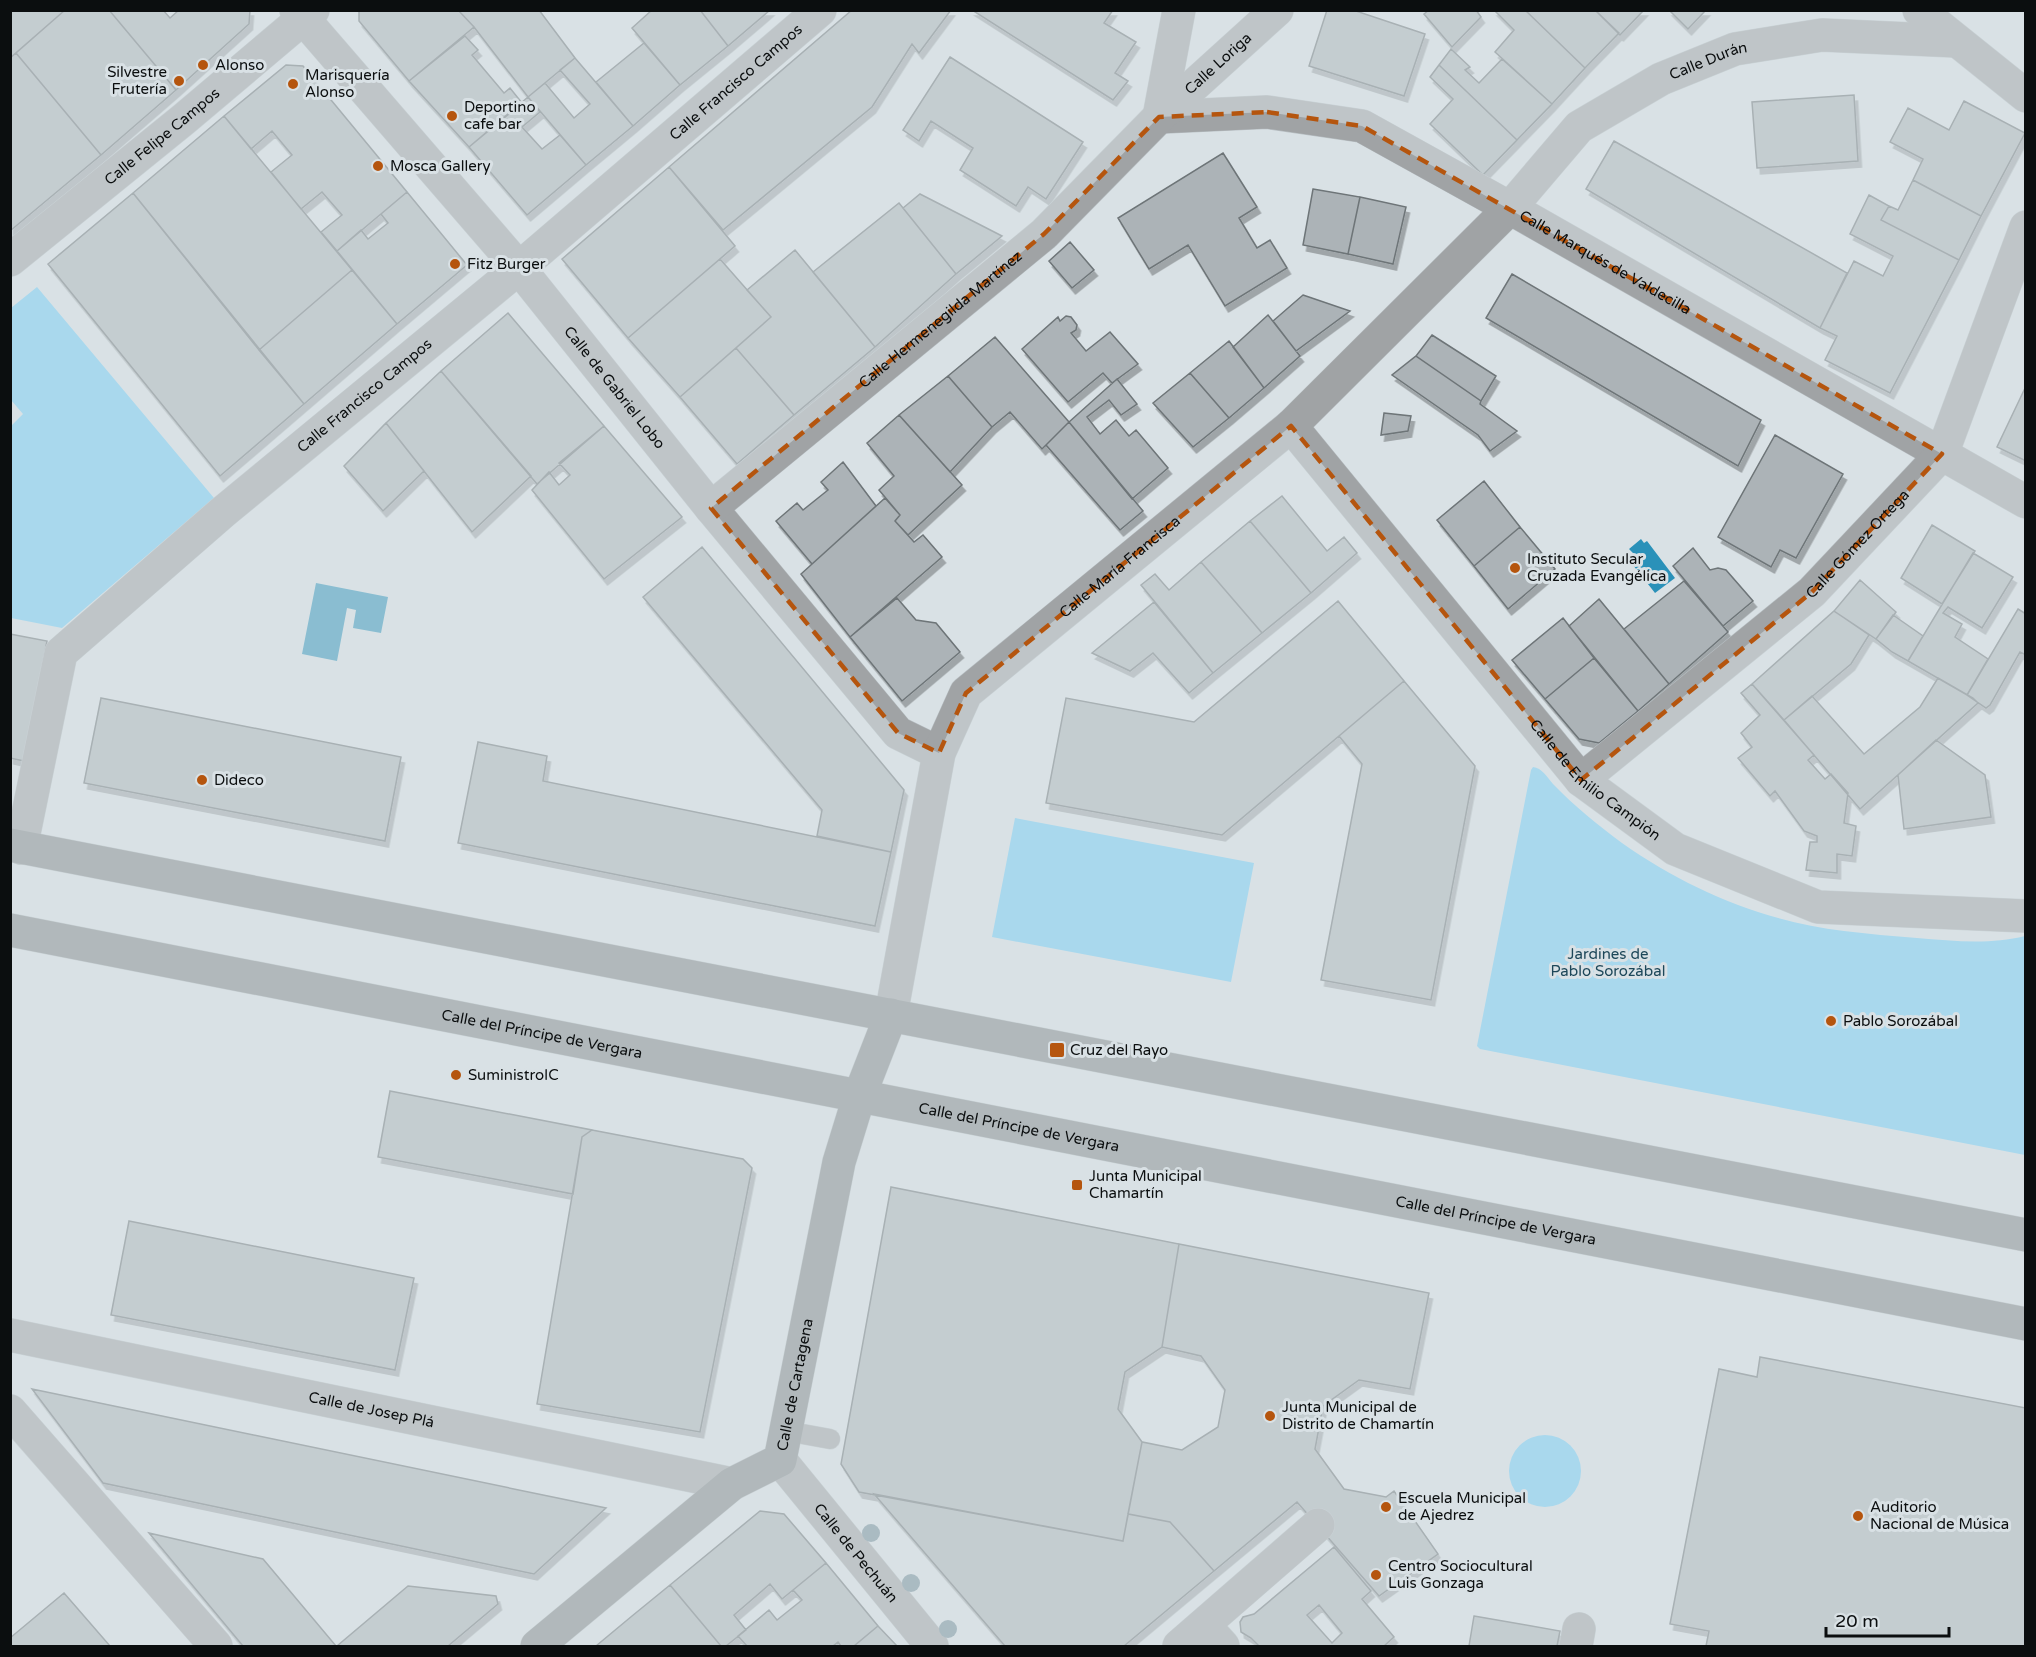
<svg xmlns="http://www.w3.org/2000/svg" width="2036" height="1657" viewBox="0 0 2036 1657" font-family="'Varela Round',sans-serif">
	<style>
		.green { fill: #70ccf6 }
		.water { fill: #2a91b9 }
		.building { fill: #acb3b7; stroke: #6e7578; stroke-width: 1.5; fill-rule: evenodd; filter: url(#shadow) }
		.lines { fill: none; stroke-linecap: round; stroke-linejoin: round }
		.lane-casing { stroke: #b8bfc3; stroke-width: 21 }
		.street-casing { stroke: #b8bfc3; stroke-width: 34 }
		.secondary-casing { stroke: #b8bfc3; stroke-width: 34 }
		.lane { stroke: #a0a3a5; stroke-width: 20 }
		.street { stroke: #a0a3a5; stroke-width: 33 }
		.secondary { stroke: #818688; stroke-width: 33 }
		.tree { fill: #728c98 }
		.marked { fill: none; stroke: #b5550e; stroke-width: 4.5; stroke-dasharray: 12 8; stroke-linejoin: round }
		.poi-dot { fill: #b5550e; stroke: #d9e1e5; stroke-width: 2 }
		.labels { text-anchor: middle; stroke-width: 6; stroke-linejoin: round; paint-order: stroke }
		.street-label { font-size: 15px; fill: #0b0e0f; stroke: #d9e1e5 }
		.poi-label { font-size: 15px; fill: #0b0e0f; stroke: #d9e1e5; text-anchor: start }
		.park-label { font-size: 15px; fill: #1d4759; stroke: #d9e1e5 }
	</style>
	<defs>
		<filter id="shadow"><feDropShadow dx="3.5" dy="6" stdDeviation="0" flood-color="#0004"/></filter>
	</defs>
	<rect width="100%" height="100%" fill="#d9e1e5"/>
	<path class="green" d="M37 287 214 498 62 628 11 618V426L23 414 11 400V308Z
		M1533 767C1542 768 1547 777 1553 784 1574 806 1598 825 1622 843 1687 889 1765 922 1844 931 1868 934 1893 936 1917 938 1953 941 1990 945 2025 936V1155L1480 1049 1477 1046 1531 770Z
		M1015 818 1254 863 1231 982 992 937Z
		M1509 1471a36 36 0 1 1 72 0a36 36 0 1 1-72 0Z"/>
	<path class="water" d="M1641 539 1644 543 1647 541 1675 578 1655 593 1629 560 1635 555 1629 549Z
		M316 583 388 597 381 633 353 628 356 610 347 608 337 661 302 654Z"/>
	<path class="building" d="M10 10H65L10 58Z
		M65 10H109L176 90 101 155 16 53Z
		M109 10H163L170 18 179 10H250L249 24 176 90Z
		M359 10H458L474 27 409 81 359 21Z
		M458 10H539L575 58 528 97 474 27Z
		M652 10H700L728 46 680 85 632 28Z
		M700 10H770L728 46Z
		M852 10H951L919 53 912 44 872 107 723 230 669 167Z
		M972 10H1113L1104 23 1136 42 1115 73 1128 81 1113 100Z
		M1327 10H1353L1425 34 1404 96 1309 66Z
		M1429 10H1476L1481 17 1452 47 1424 14Z
		M1494 10H1525L1585 68 1552 104 1495 52 1514 30Z
		M1525 10H1595L1619 33 1585 68Z
		M1595 10H1644L1620 35Z
		M1669 10H1706L1688 29Z
		M465 36 478 50 472 55 504 93 510 88 522 103 469 147 409 81Z
		M644 43 680 85 633 126 596 82Z
		M1451 49 1470 67 1465 70 1479 83 1502 59 1552 104 1517 140 1439 65Z
		M16 53 101 155 10 231V58Z
		M950 57 1083 142 1046 199 1028 187 1016 206 960 170 973 148 931 121 919 141 903 130Z
		M575 58 633 126 586 165 528 97 545 83 574 118 590 104 560 70Z
		M286 65 303 66 407 192 337 251 321 232 342 215 322 192 301 209 271 172 292 155 272 131 251 149 224 116Z
		M1439 65 1517 140 1483 175 1430 124 1453 99 1430 77Z
		M1854 95 1858 161 1757 168 1752 102Z
		M528 97 540 112 522 127 542 149 560 135 586 165 527 215 469 147Z
		M1964 101 2025 133 1981 216 1913 180 1923 159 1890 142 1908 108 1949 130Z
		M224 116 352 270 259 350 133 193Z
		M1614 141 1847 273 1820 328 1586 189Z
		M1223 153 1257 207 1239 218 1257 248 1270 240 1287 268 1225 306 1188 245 1149 269 1118 218Z
		M669 167 735 246 628 338 562 259Z
		M1913 180 1981 216 1959 260 1881 220 1889 206 1898 210Z
		M1313 189 1360 197 1348 254 1303 245Z
		M407 192 467 265 397 324 337 251 361 230 368 239 388 223 381 214Z
		M133 193 304 404 220 476 48 264Z
		M920 194 1002 236 956 274 903 208Z
		M1869 195 1889 206 1881 220 1959 260 1890 393 1825 360 1837 336 1820 328 1854 261 1883 276 1893 256 1850 234Z
		M1360 197 1406 207 1393 264 1348 254Z
		M899 203 956 274 875 347 813 272Z
		M1070 242 1094 270 1072 288 1049 261Z
		M795 250 875 347 794 415 736 348 771 317 747 290Z
		M720 259 771 317 680 397 628 338Z
		M352 270 397 324 304 404 259 350Z
		M1512 274 1761 420 1738 466 1486 318Z
		M1303 295 1350 311 1296 351 1273 321Z
		M508 313 604 426 537 484 441 371Z
		M1268 315 1300 356 1264 388 1233 347Z
		M1066 316 1071 317 1077 325 1076 330 1071 333 1086 351 1110 332 1138 364 1112 383 1103 373 1068 402 1022 349 1058 317 1060 321Z
		M1432 335 1496 376 1481 401 1416 356Z
		M995 337 1069 422 1042 449 1010 412 992 427 948 376Z
		M1229 341 1264 388 1229 418 1190 373Z
		M736 348 794 415 737 464 680 397Z
		M1416 356 1481 401 1480 404 1517 431 1490 451 1478 435 1392 375Z
		M441 371 531 476 472 532 386 423Z
		M1190 373 1229 418 1193 447 1153 403Z
		M948 376 992 427 950 472 899 415Z
		M1117 379 1137 404 1121 415 1109 400 1087 417 1100 434 1116 420 1129 436 1136 430 1168 468 1132 499 1069 422Z
		M2026 386V461L1997 447Z
		M1384 413 1411 416 1408 431 1381 435Z
		M899 415 962 485 908 535 895 521 900 515 879 490 894 476 867 443Z
		M1069 422 1143 511 1120 530 1046 445Z
		M386 423 424 471 383 511 344 466Z
		M604 426 682 517 604 579 532 490 549 472 559 485 570 475 559 463Z
		M1775 435 1843 474 1796 558 1780 550 1771 567 1718 537Z
		M843 462 876 506 812 564 776 521 797 503 803 510 828 490 821 482Z
		M1484 481 1520 527 1474 566 1437 520Z
		M1282 496 1327 551 1344 537 1357 553 1311 593 1250 521Z
		M885 498 900 515 895 521 914 542 923 535 942 557 850 637 801 574Z
		M1250 521 1311 593 1262 633 1201 562Z
		M1932 525 1975 551 1942 604 1901 578Z
		M1520 527 1555 569 1508 609 1474 566Z
		M702 547 904 790 891 852 817 836 822 810 643 597Z
		M1693 548 1710 570 1718 568 1726 570 1753 601 1723 626 1673 566Z
		M1973 553 2013 577 1982 628 1948 607 1943 613 1962 624 1955 637 1988 659 1967 695 1908 661Z
		M1201 562 1262 633 1213 673 1141 585 1155 574 1169 590Z
		M1860 580 1896 612 1876 639 1834 611Z
		M1684 581 1728 632 1669 684 1624 629Z
		M897 598 916 620 936 623 960 652 902 701 850 637Z
		M1599 599 1669 684 1638 711 1569 626Z
		M1338 601 1404 681 1222 835 1046 803 1066 698 1194 722Z
		M1154 602 1213 673 1189 693 1153 653 1130 671 1092 653Z
		M2018 609 2026 614V655L2020 652 1990 705 1986 708 1967 695Z
		M1834 611 1869 635 1851 664 1784 720 1752 684Z
		M1893 615 1923 636 1908 661 1892 652 1876 639Z
		M1563 618 1594 658 1545 699 1512 660Z
		M10 634 47 641 24 761 10 758Z
		M1594 658 1638 711 1599 743 1579 739 1545 699Z
		M1938 678 1973 698 1978 703 1860 809 1784 720 1812 696 1864 754 1920 707Z
		M1404 681 1475 766 1431 1000 1321 980 1362 764 1339 736Z
		M1752 684 1814 755 1808 760 1825 779 1831 774 1848 793 1844 823 1856 826 1852 856 1837 854V873L1806 870 1810 842H1817V836L1804 831 1775 791 1770 796 1738 758 1752 747 1741 733 1760 715 1741 693Z
		M101 698 401 757 385 841 84 783Z
		M1936 740 1985 775 1991 817 1904 829 1898 775Z
		M478 742 547 756 543 781 891 852 875 926 458 843Z
		M390 1091 592 1130 582 1137 573 1194 378 1157Z
		M592 1130 743 1159 752 1168 700 1432 537 1404 582 1137Z
		M891 1187 1179 1244 1162 1347 1125 1372 1118 1409 1142 1442 1123 1541 859 1492 841 1464Z
		M129 1221 414 1278 395 1370 111 1315Z
		M1179 1244 1429 1293 1410 1389 1359 1380 1323 1406 1315 1449 1344 1489 1386 1497 1394 1491 1438 1554 1379 1596 1297 1502 1214 1571 1170 1522 1128 1514 1142 1442 1182 1450 1218 1427 1225 1390 1201 1356 1162 1347Z
		M1760 1357 2026 1408V1646H1706L1709 1631 1670 1624 1719 1369 1757 1377Z
		M32 1389 606 1508 534 1574 103 1483Z
		M874 1494 1123 1541 1128 1514 1170 1522 1214 1571 1124 1646H1005Z
		M760 1511 784 1514 826 1563 782 1599 770 1584 734 1615 746 1630 726 1646H721L670 1585Z
		M149 1533 263 1559 336 1646H243Z
		M1334 1547 1371 1591 1362 1599 1394 1637 1384 1646H1259L1251 1638 1241 1632 1240 1622 1243 1617 1254 1614ZM1319 1605 1342 1633 1332 1643 1307 1615Z
		M826 1563 878 1626 854 1646H841L838 1642 833 1646H747L738 1636 769 1610 777 1620 802 1600 793 1590Z
		M670 1585 721 1646H596L632 1616Z
		M408 1586 496 1596 498 1604 448 1646H337Z
		M64 1593 110 1646H10V1638Z
		M1474 1616 1560 1631 1557 1646H1469Z
		M878 1626 897 1646H854Z"/>
	<g class="lines">
		<defs>
			<path id="lane" d="M786 1431 830 1439"/>
			<g id="street">
				<path id="s1" d="M296 10 519 268 711 508 898 733 939 753"/>
				<path d="M1919 10 2026 96"/>
				<path id="s2" d="M1159 117 1267 112 1362 126 1510 208 2026 502"/>
				<path d="M1159 117 1179 10"/>
				<path id="s3" d="M10 260 184 119 313 10"/>
				<path id="s4" d="M1291 426 1581 780 1675 849 1818 907 2026 916"/>
				<path id="s5" d="M711 508 1044 234 1159 117 1277 10"/>
				<path id="s6" d="M1581 780 1812 592 1942 454 2026 227"/>
				<path id="s7" d="M21 848 61 653 223 512 519 268 820 10"/>
				<path id="s8" d="M891 1015 939 753 966 693 1291 426 1510 208 1579 127 1661 79 1735 49 1822 35 1956 41"/>
				<path id="s9" d="M10 1335 732 1484"/>
				<path d="M10 1411 216 1646"/>
				<path id="s10" d="M780 1460 932 1646"/>
				<path d="M1204 1625 1223 1646"/>
				<path d="M1179 1646 1318 1525"/>
				<path d="M1576 1646 1579 1629"/>
			</g>
			<g id="secondary">
				<path d="M10 845 2026 1235"/>
				<path id="s11" d="M10 930 2026 1324"/>
				<path id="s12" d="M537 1646 732 1484 780 1460 839 1162 859 1097 891 1015"/>
			</g>
		</defs>
		<use href="#lane" class="lane-casing"/>
		<use href="#street" class="street-casing"/>
		<use href="#secondary" class="secondary-casing"/>
		<use href="#lane" class="lane"/>
		<use href="#street" class="street"/>
		<use href="#secondary" class="secondary"/>
	</g>
	<g class="tree">
		<circle cx="871" cy="1533" r="9"/>
		<circle cx="911" cy="1583" r="9"/>
		<circle cx="948" cy="1629" r="9"/>
	</g>
	<path d="M0 0H2036V1657H0ZM1267 112 1362 126 1942 454 1812 592 1581 780 1291 426 966 693 939 753 898 733 711 508 1044 234 1159 117Z" fill="#d9e1e5" fill-opacity=".55" fill-rule="evenodd"/>
	<path class="marked" d="M1267 112 1362 126 1942 454 1812 592 1581 780 1291 426 966 693 939 753 898 733 711 508 1044 234 1159 117Z"/>
	<g class="poi-dot">
		<circle cx="203" cy="65" r="6"/>
		<circle cx="179" cy="81" r="6"/>
		<circle cx="293" cy="84" r="6"/>
		<circle cx="452" cy="116" r="6"/>
		<circle cx="378" cy="166" r="6"/>
		<circle cx="455" cy="264" r="6"/>
		<circle cx="1515" cy="568" r="6"/>
		<circle cx="202" cy="780" r="6"/>
		<circle cx="1831" cy="1021" r="6"/>
		<rect x="1049" y="1042" width="16" height="16" rx="3"/>
		<circle cx="456" cy="1075" r="6"/>
		<rect x="1071" y="1179" width="12" height="12" rx="3"/>
		<circle cx="1270" cy="1416" r="6"/>
		<circle cx="1386" cy="1507" r="6"/>
		<circle cx="1858" cy="1516" r="6"/>
		<circle cx="1376" cy="1575" r="6"/>
	</g>
	<g class="labels">
		<g class="street-label">
			<text dy="5" stroke="none"><textPath href="#s8" startOffset="1314">Calle Durán</textPath></text>
			<text dy="5" stroke="none"><textPath href="#s5" startOffset="675">Calle Loriga</textPath></text>
			<text dy="5" stroke="none"><textPath href="#s7" startOffset="1083">Calle Francisco Campos</textPath></text>
			<text dy="5" stroke="none"><textPath href="#s3" startOffset="196">Calle Felipe Campos</textPath></text>
			<text dy="5" stroke="none"><textPath href="#s2" startOffset="483">Calle Marqués de Valdecilla</textPath></text>
			<text dy="5" stroke="none"><textPath href="#s5" startOffset="297">Calle Hermenegilda Martínez</textPath></text>
			<text dy="5" stroke="none"><textPath href="#s1" startOffset="494">Calle de Gabriel Lobo</textPath></text>
			<text dy="5" stroke="none"><textPath href="#s7" startOffset="597">Calle Francisco Campos</textPath></text>
			<text dy="5" stroke="none"><textPath href="#s6" startOffset="364">Calle Gómez Ortega</textPath></text>
			<text dy="5" stroke="none"><textPath href="#s8" startOffset="531">Calle María Francisca</textPath></text>
			<text dy="5" stroke="none"><textPath href="#s4" startOffset="468">Calle de Emilio Campión</textPath></text>
			<text dy="5" stroke="none"><textPath href="#s11" startOffset="542">Calle del Príncipe de Vergara</textPath></text>
			<text dy="5" stroke="none"><textPath href="#s11" startOffset="1028">Calle del Príncipe de Vergara</textPath></text>
			<text dy="5" stroke="none"><textPath href="#s11" startOffset="1514">Calle del Príncipe de Vergara</textPath></text>
			<text dy="5" stroke="none"><textPath href="#s12" startOffset="384">Calle de Cartagena</textPath></text>
			<text dy="5" stroke="none"><textPath href="#s9" startOffset="369">Calle de Josep Plá</textPath></text>
			<text dy="5" stroke="none"><textPath href="#s10" startOffset="120">Calle de Pechuán</textPath></text>
		</g>
		<g class="poi-label">
			<text x="215" y="70">Alonso</text>
			<text x="167" y="77" text-anchor="end">Silvestre<tspan x="167" dy="17">Frutería</tspan></text>
			<text x="305" y="80">Marisquería<tspan x="305" dy="17">Alonso</tspan></text>
			<text x="464" y="112">Deportino<tspan x="464" dy="17">cafe bar</tspan></text>
			<text x="390" y="171">Mosca Gallery</text>
			<text x="467" y="269">Fitz Burger</text>
			<text x="1527" y="564">Instituto Secular<tspan x="1527" dy="17">Cruzada Evangélica</tspan></text>
			<text x="214" y="785">Dideco</text>
			<text x="1843" y="1026">Pablo Sorozábal</text>
			<text x="1070" y="1055">Cruz del Rayo</text>
			<text x="468" y="1080">SuministroIC</text>
			<text x="1089" y="1181">Junta Municipal<tspan x="1089" dy="17">Chamartín</tspan></text>
			<text x="1282" y="1412">Junta Municipal de<tspan x="1282" dy="17">Distrito de Chamartín</tspan></text>
			<text x="1398" y="1503">Escuela Municipal<tspan x="1398" dy="17">de Ajedrez</tspan></text>
			<text x="1870" y="1512">Auditorio<tspan x="1870" dy="17">Nacional de Música</tspan></text>
			<text x="1388" y="1571">Centro Sociocultural<tspan x="1388" dy="17">Luis Gonzaga</tspan></text>
		</g>
		<g class="park-label">
			<text x="1608" y="959">Jardines de<tspan x="1608" dy="17">Pablo Sorozábal</tspan></text>
		</g>
	</g>
	<rect width="2036" height="1657" fill="none" stroke="#0b0e0f" stroke-width="24"/>
	<path d="M1826 1627v9h123v-9" fill="none" stroke="#0b0e0f" stroke-width="3"/>
	<text x="1835" y="1627" font-size="18" fill="#0b0e0f" stroke="#d9e1e5" stroke-width="4.5" paint-order="stroke">20 m</text>
</svg>
